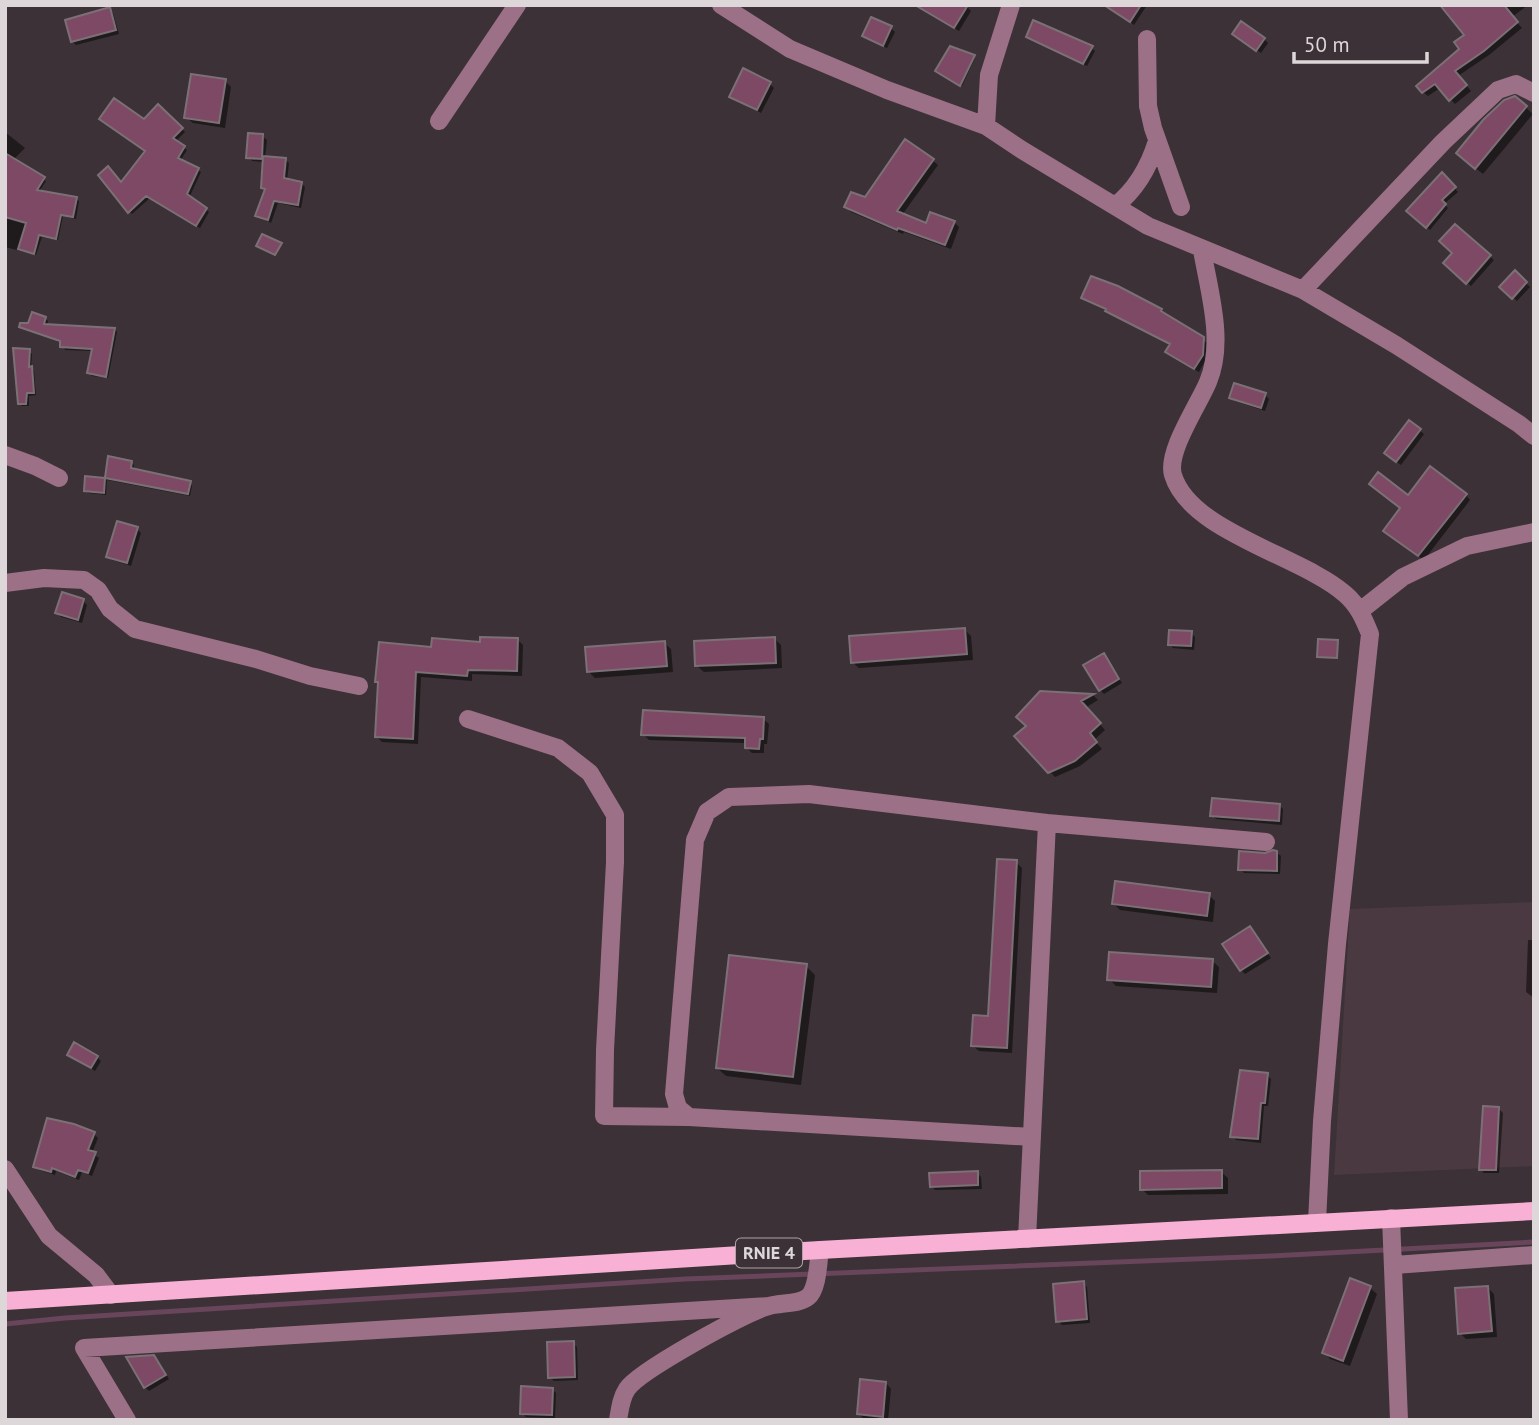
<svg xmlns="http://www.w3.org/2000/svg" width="1539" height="1425" viewBox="0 0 1539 1425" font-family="'PT Sans',sans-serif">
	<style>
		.built { fill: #4a3941 }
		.shadow { fill: #0007 }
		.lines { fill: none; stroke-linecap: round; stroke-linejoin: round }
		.stream { stroke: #68455a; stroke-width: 5 }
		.building { fill: #7e4965; stroke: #7b7075; stroke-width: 2 }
		.minor { stroke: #9c7086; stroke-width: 18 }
		.major { stroke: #f9b0d5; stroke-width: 18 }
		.labels { text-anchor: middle; stroke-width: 7; stroke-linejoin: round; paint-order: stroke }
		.shield { fill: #3b3136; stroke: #ada5a9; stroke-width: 2 }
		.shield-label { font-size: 18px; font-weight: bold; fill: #ded7da }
	</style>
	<rect width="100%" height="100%" fill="#3b3136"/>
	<path class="built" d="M1534 902V1166L1334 1175 1350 909Z"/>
	<path class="shadow" d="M1121 5H1147L1134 25 1117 12Z
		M1442 5H1528L1512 17 1522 28 1489 55 1458 76 1471 91 1455 104 1440 88 1428 96 1423 92 1461 49 1467 36Z
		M967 7 971 11 959 31 932 14Z
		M109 9 113 13 119 34 76 45 72 41Z
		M891 28 895 32 887 48 864 36Z
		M1028 36 1092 48 1095 51 1087 66Z
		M1238 37 1264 39 1268 43 1261 53Z
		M974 56 975 58 962 86 939 72Z
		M225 81 231 87 225 128 193 123 186 117Z
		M770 84 774 88 761 113 731 97Z
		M1515 98 1533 114 1483 174 1464 159Z
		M158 107 185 132 175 142 187 150 180 161 201 172 189 198 209 212 200 228 150 198 132 214 129 211 121 184 147 152 144 121Z
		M5 132 25 148 13 160 46 181 39 192 76 199 79 201 76 219 63 216 58 240 42 237 36 255 5 247Z
		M262 136 267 140 265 158 285 160 289 163 287 181 301 183 305 187 301 208 278 203 271 223 257 215 266 191 262 188 264 162 252 161 248 157Z
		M932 160 938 165 902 215 927 226 954 222 959 227 951 249 904 232 903 234 851 212 846 207 865 200Z
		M1442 174 1458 192 1444 204 1448 208 1430 230 1409 211Z
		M1455 227 1494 260 1471 286 1449 267 1454 253Z
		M1515 273 1530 287 1517 301 1502 287Z
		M1083 298 1161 311 1207 343 1206 359 1199 372 1171 355V345Z
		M45 318 48 321 47 326 115 329 117 332 108 378 92 376 89 373 93 351 65 350 62 343 21 326Z
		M29 351 32 354 31 368 34 371 36 395 29 396V406H22L19 403Z
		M1265 395 1269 399 1265 411 1235 401 1231 397Z
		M1409 422 1424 434 1401 465 1390 457Z
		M110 458 131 463 134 465 133 471 190 483 192 486 190 496 107 480 106 495 88 493 86 491 87 478 106 480Z
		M1466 495 1470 500 1424 560 1390 536 1409 498Z
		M137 529 141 533 131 566 112 560 108 556Z
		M83 601 87 605 82 623 61 617 57 613Z
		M965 630 971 636 973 660 859 668 852 662Z
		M1191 633 1195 637 1194 650 1173 648 1169 644Z
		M775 639 781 645 782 668 704 672 697 666Z
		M518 640 523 645 522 676 472 674V681L421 677 418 744 382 742 377 737 380 684 377 681 433 649Z
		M664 643 671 649 673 672 595 678 589 672Z
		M1104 655 1122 683 1104 694 1100 690Z
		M1041 693 1093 695 1098 700 1085 708 1105 730 1094 740 1102 749 1080 766 1055 777 1017 737 1028 727Z
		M763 719 769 724 767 744H764V753H752L746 747V743L649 740 643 734Z
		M1279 805 1283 809 1282 825 1216 819 1212 815Z
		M1277 853 1281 856 1280 874 1244 873 1240 869 1265 855Z
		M1016 862 1022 868 1012 1053 979 1051 973 1046 990 1018Z
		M1209 895 1215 901 1213 922 1120 910 1114 904Z
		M1253 932 1271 958 1245 974 1241 970Z
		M1528 940H1534V998L1526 992Z
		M1212 961 1219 967 1217 993 1116 986 1109 979Z
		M806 966 815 975 801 1085 726 1076 717 1068Z
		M69 1054 97 1057 101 1061 95 1071Z
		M1267 1075 1271 1079 1268 1106H1264L1261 1143 1236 1140 1232 1136Z
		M1499 1109 1503 1113 1499 1173H1484L1480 1169Z
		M94 1134 98 1138 92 1153 99 1158 92 1176 82 1172 79 1180 56 1171 55 1175 39 1170 35 1166Z
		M1221 1172 1228 1178V1194L1148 1195 1142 1189Z
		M977 1173 981 1177 982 1189 935 1190 931 1186Z
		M1083 1283 1087 1287 1090 1323 1062 1325 1058 1321Z
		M1370 1288 1377 1294 1350 1366 1330 1359 1324 1352Z
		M1488 1288 1494 1294 1497 1337 1466 1339 1460 1333Z
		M573 1343 577 1347 578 1380 554 1381 550 1377Z
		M158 1361 169 1379 149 1391 145 1387Z
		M886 1383 891 1389 888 1420 864 1419 859 1414Z
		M552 1389 556 1393 555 1418 526 1417 522 1413Z"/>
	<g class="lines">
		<path class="stream" d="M5 1324 65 1318 685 1279 1271 1256 1534 1242"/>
	</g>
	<path class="building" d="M915 5H968L954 28Z
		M1104 5H1141L1130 22Z
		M1440 5H1504L1518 22 1484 51 1455 71 1467 85 1449 101 1435 84 1422 93 1416 86 1459 49 1454 42 1464 35Z
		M110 7 116 30 71 42 65 20Z
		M871 17 892 26 883 46 862 36Z
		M1033 20 1093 46 1083 64 1026 37Z
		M1241 21 1265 38 1256 51 1232 34Z
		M950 46 975 55 960 86 935 71Z
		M743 68 771 82 757 110 729 97Z
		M191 74 226 79 219 123 184 118Z
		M1515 96 1527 106 1475 169 1456 153 1483 120 1504 100Z
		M114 98 144 119 158 104 183 128 173 138 185 146 178 158 199 168 187 194 207 208 196 226 146 196 128 213 98 175 108 166 121 182 145 151 99 119Z
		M248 133 263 134 262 159 246 158Z
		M905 139 934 159 897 211 926 223 930 212 955 221 945 245 898 228 897 230 844 207 851 192 865 197Z
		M5 153 45 177 37 190 77 197 73 217 61 215 56 239 39 235 34 254 18 249 26 223 5 217Z
		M263 156 286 158 284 178 302 182 298 205 274 201 268 220 255 216 265 189 261 188Z
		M1442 172 1456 187 1442 200 1446 204 1426 228 1406 211Z
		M1455 224 1491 255 1466 284 1443 263 1452 253 1439 241Z
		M262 234 282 243 275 255 256 246Z
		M1515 270 1527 282 1512 299 1499 287Z
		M1091 276 1118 286 1162 309 1161 311 1204 337 1203 355 1194 369 1165 352 1170 344 1105 311 1106 309 1081 298Z
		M32 312 46 317 44 324 115 328 106 377 87 373 92 349 60 347V341L19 327 20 323H28Z
		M13 348 30 349 29 367 32 366 34 393H27L26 404H18Z
		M1234 383 1266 393 1261 408 1229 398Z
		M1409 420 1421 429 1396 462 1384 453Z
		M108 456 132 461 131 468 191 481 188 494 105 478 104 493 84 491 85 476 105 478Z
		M1430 466 1467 494 1418 556 1383 531 1400 508 1369 484 1378 472 1408 495Z
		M117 521 138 527 127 563 106 557Z
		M62 592 84 599 78 620 55 613Z
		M965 628 967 654 851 663 849 636Z
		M1169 630 1192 631 1191 646 1168 645Z
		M480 637 518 638 517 671 468 670 467 676 416 672 413 739 375 737 378 682H375L379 642 431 647 432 638 480 642Z
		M775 637 776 663 695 666 694 641Z
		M1318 639 1338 640 1337 658 1317 657Z
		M665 641 667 666 587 672 585 647Z
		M1104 653 1119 679 1099 691 1083 665Z
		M1040 691 1094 694 1081 701 1101 723 1090 733 1097 742 1075 761 1048 773 1014 736 1026 726 1016 717Z
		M643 710 764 717 763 739H760L759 749 745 748V738L641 735Z
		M1212 798 1280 804 1279 821 1210 816Z
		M1273 850 1277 851V871L1238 870 1239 851 1265 853Z
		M997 859 1017 860 1007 1048 971 1046 973 1015 988 1016Z
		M1115 881 1210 893 1207 916 1112 904Z
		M1250 926 1268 953 1240 971 1222 944Z
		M1109 952 1213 959 1211 987 1107 980Z
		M729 955 807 964 793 1077 716 1068Z
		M74 1042 98 1056 91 1068 67 1055Z
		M1240 1070 1268 1073 1265 1103H1261L1258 1139 1230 1137Z
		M1483 1106 1499 1107 1496 1170H1479Z
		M47 1118 74 1124 95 1132 88 1150 96 1152 88 1173 78 1170 75 1177 52 1168 51 1172 33 1167Z
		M1222 1170V1188L1140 1190V1171Z
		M978 1171V1185L930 1187 929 1173Z
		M1350 1278 1371 1286 1343 1361 1322 1353Z
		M1084 1281 1087 1319 1056 1322 1053 1284Z
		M1488 1286 1492 1331 1458 1334 1455 1288Z
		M574 1341 575 1377 548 1378 547 1342Z
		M154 1355 166 1375 144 1388 126 1357Z
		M860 1379 886 1382 883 1417 857 1414Z
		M521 1386 553 1388 552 1415 520 1414Z"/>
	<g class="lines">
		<path class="minor" d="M721 5 790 49 887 90 986 126 1022 150 1148 226 1303 290 1396 345 1519 424 1534 436
			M1147 39 1148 106 1153 128 1181 207
			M439 121 517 5
			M986 126 989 75 1011 5
			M1115 206C1137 189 1149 167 1157 141
			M1202 250C1209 291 1225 342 1208 382 1199 404 1166 452 1173 475 1190 532 1302 556 1345 594 1358 605 1364 619 1370 634L1337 944 1322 1121 1317 1222
			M1303 290 1443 142 1498 90 1516 84 1534 93
			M5 455 35 466 59 478
			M5 583 44 578 84 580 98 590 110 609 135 629 256 659 310 676 359 686
			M1360 611 1403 577 1467 546 1534 532
			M468 719 558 748 590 773 615 815V862L605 1050 604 1116 689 1117
			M1032 1137 689 1117 678 1108 674 1094 695 840 707 812 729 797 809 794 1047 823
			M5 1169 49 1236 96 1275 111 1295
			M1391 1218 1399 1420
			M1027 1239 1047 823 1266 842
			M1394 1265 1534 1255
			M127 1420 84 1348 769 1306
			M618 1420C620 1409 621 1398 627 1389 639 1371 743 1314 766 1307 779 1302 798 1305 808 1297 818 1289 818 1262 820 1250"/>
		<path class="major" d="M5 1301 820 1250 1534 1211"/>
	</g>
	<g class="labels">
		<rect class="shield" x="736" y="1238.5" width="66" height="29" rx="5"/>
		<g class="shield-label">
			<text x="769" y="1259">RNIE 4</text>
		</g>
	</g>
	<rect width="1539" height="1425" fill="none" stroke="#ded7da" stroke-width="14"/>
	<path d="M1294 52v10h133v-10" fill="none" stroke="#ded7da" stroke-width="3.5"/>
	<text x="1304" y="52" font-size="21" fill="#ded7da" stroke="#3b3136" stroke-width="5" paint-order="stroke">50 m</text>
</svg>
